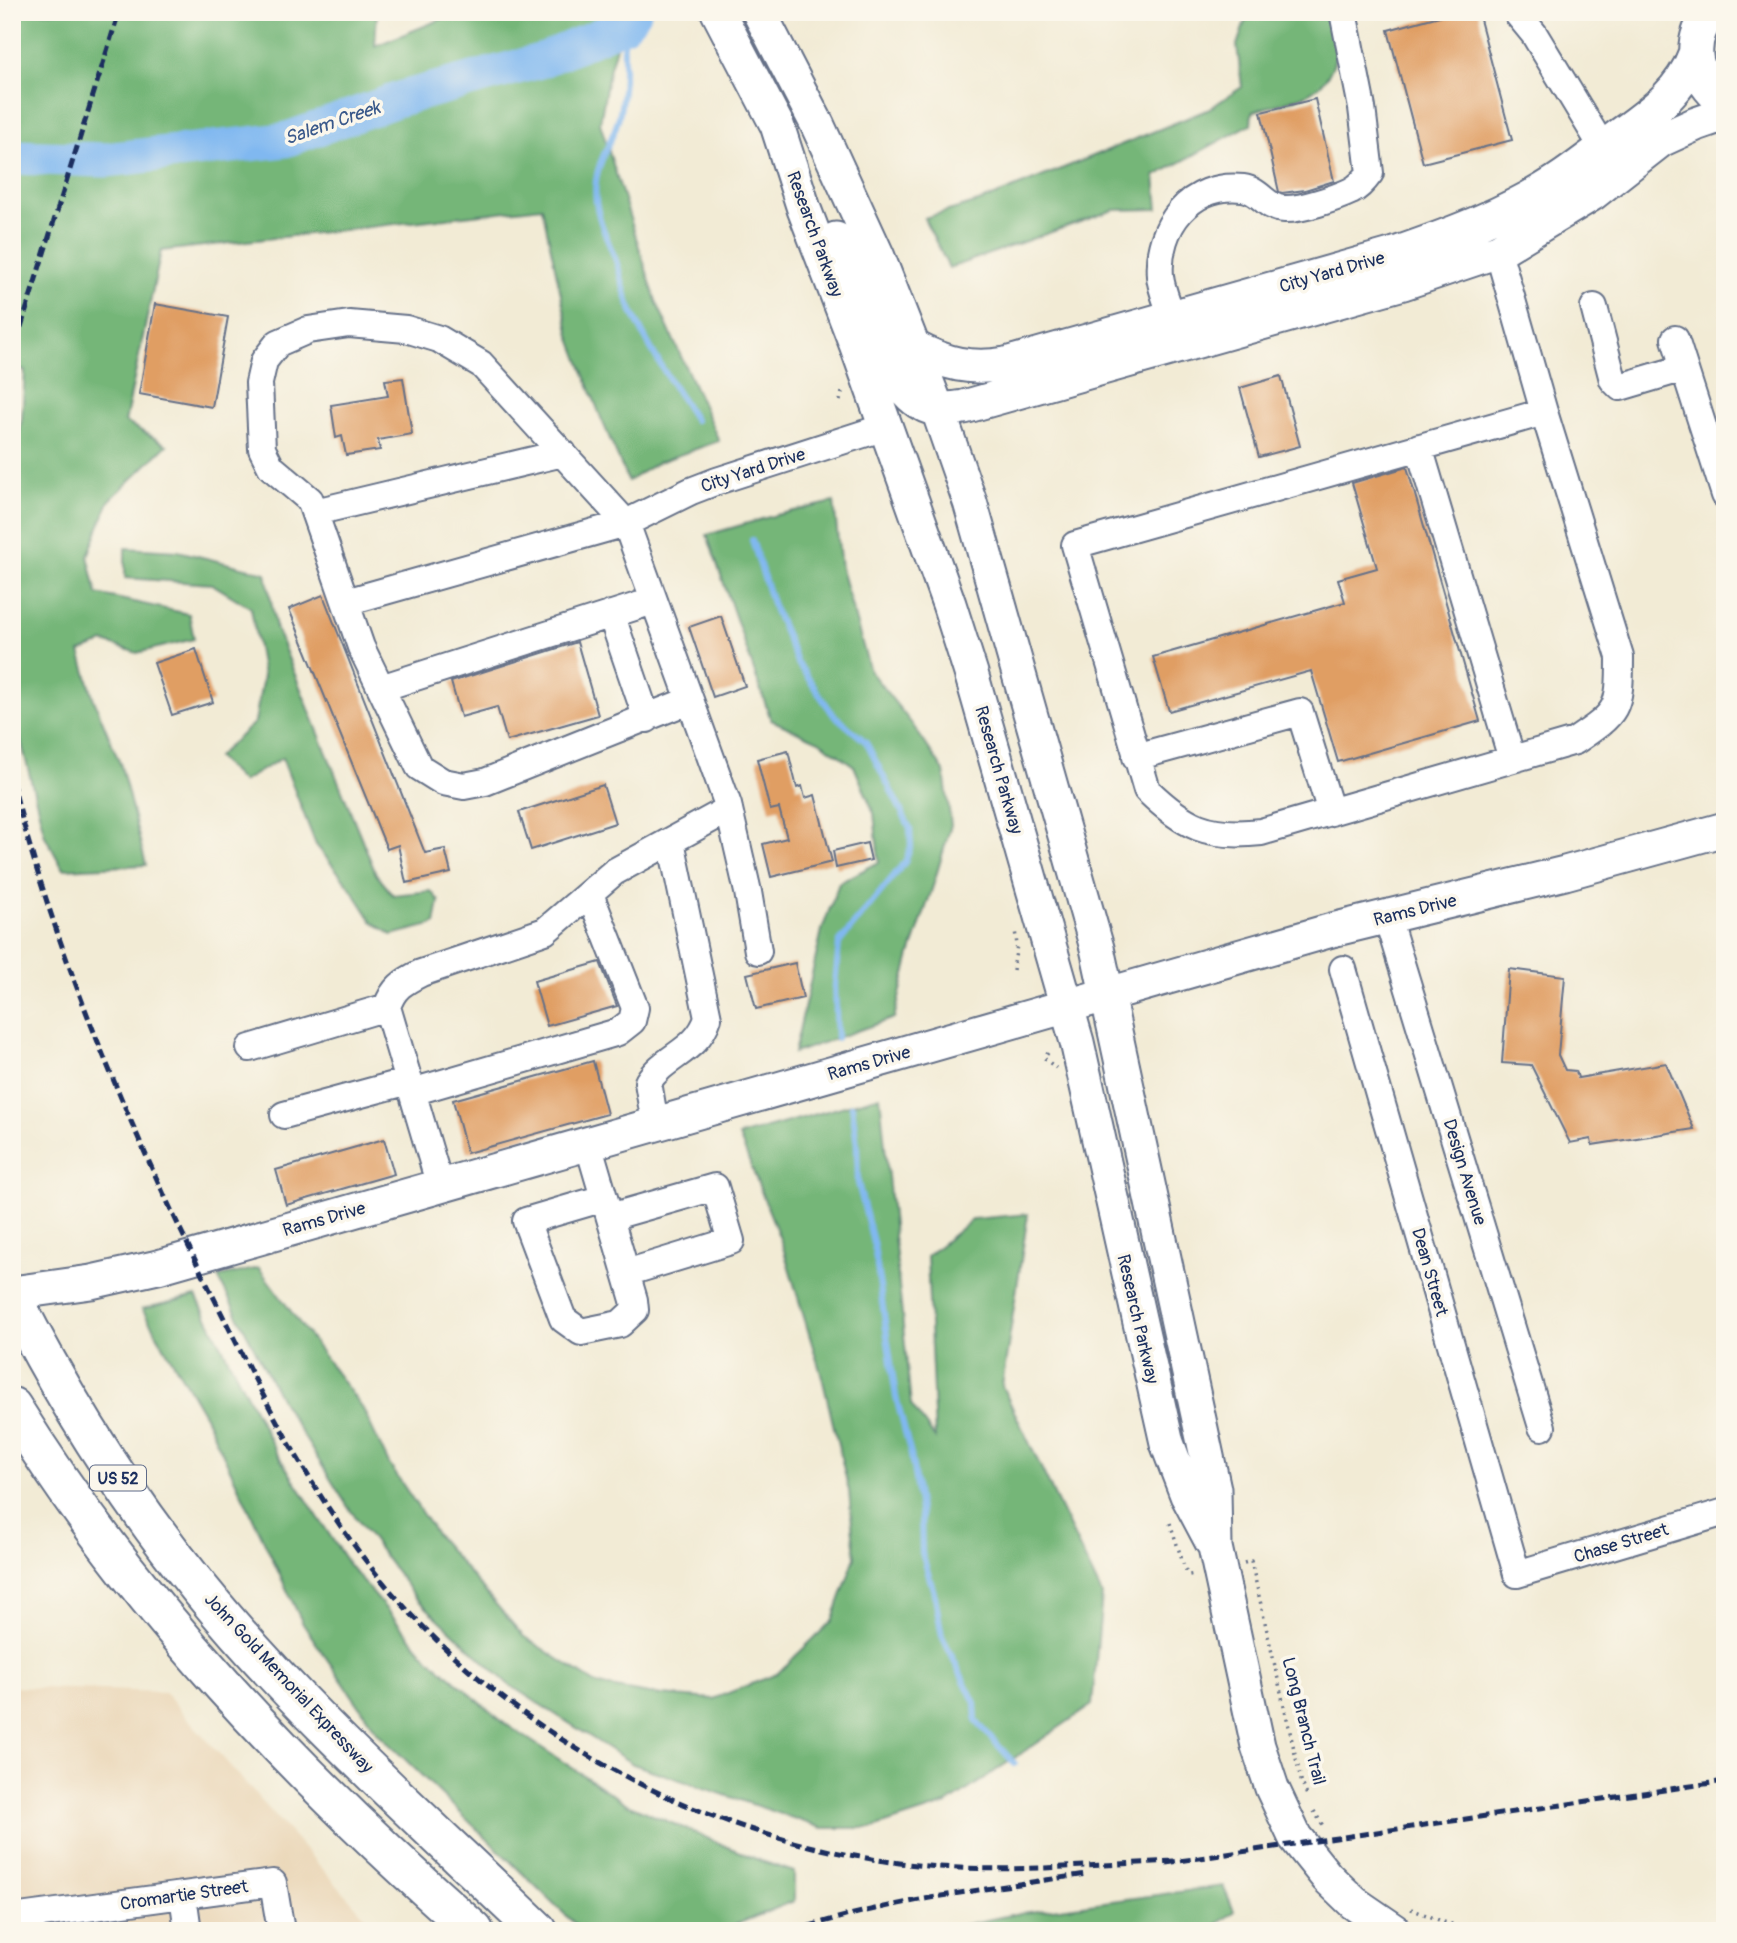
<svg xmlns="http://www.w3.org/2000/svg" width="1737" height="1943" viewBox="0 0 1737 1943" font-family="Pangolin,sans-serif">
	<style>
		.built { fill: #ebd8ba }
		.forest { fill: #74b678; stroke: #48726b; stroke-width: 2 }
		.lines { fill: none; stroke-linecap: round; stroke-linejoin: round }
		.stream { stroke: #80b8f0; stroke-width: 6 }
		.river { stroke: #80b8f0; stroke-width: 35 }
		.building { fill: #e09e63 }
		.minor-casing { stroke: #667188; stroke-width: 30 }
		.major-casing { stroke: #667188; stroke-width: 37 }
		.highway-casing { stroke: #667188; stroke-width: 42 }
		.path { stroke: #667188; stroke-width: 3.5; stroke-dasharray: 2 5; stroke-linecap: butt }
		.minor { stroke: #fff; stroke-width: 26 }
		.major { stroke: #fff; stroke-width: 33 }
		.highway { stroke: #fff; stroke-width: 38 }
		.rail { stroke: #1b2f5e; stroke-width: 5; stroke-dasharray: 10 5; stroke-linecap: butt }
		.labels { text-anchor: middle; stroke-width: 7; stroke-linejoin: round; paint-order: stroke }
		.shield { fill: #fbf7ec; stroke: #5e6b89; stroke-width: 2 }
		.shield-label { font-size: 16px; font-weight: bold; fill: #1b2f5e }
		.street-label { font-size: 18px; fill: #1b2f5e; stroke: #fbf7ec }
		.water-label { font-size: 19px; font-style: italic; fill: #39588a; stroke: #fbf7ec }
	</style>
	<rect width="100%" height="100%" fill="#fbf7ec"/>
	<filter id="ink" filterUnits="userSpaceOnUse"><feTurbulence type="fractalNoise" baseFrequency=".0143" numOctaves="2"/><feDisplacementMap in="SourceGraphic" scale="14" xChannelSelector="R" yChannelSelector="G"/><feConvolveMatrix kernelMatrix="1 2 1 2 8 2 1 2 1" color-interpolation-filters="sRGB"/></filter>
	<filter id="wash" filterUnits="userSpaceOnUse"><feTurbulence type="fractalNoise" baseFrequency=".00686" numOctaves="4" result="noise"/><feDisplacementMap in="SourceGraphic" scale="28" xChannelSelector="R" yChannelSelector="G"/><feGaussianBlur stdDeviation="1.57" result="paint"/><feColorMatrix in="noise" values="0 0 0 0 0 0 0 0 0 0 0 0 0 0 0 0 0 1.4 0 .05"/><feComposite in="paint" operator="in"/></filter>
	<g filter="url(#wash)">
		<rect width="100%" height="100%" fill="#f2ebd5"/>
		<path class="built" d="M12 1687 164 1692 378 1931H12Z"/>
		<path class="forest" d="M12 12H377L375 46 449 16 530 21 547 12H626L609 71 600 123 656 301 719 441 659 462 628 481 601 418 570 336 542 207 161 251 125 422 167 445 109 501 88 556 97 594 189 614 194 639 137 653 104 642 80 652 94 700 121 766 146 865 63 869 45 836 16 721 12 695V468L22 419 25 371 12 368Z
			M1330 12C1344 40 1337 78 1309 93 1292 102 1269 106 1252 112L1251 124 1155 176 1158 209 1114 210 949 268 924 218 982 201 1207 110 1242 87 1237 45 1248 13Z
			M834 502 841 569 870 671 912 724 944 771 951 825 934 883 910 955 894 1018 794 1053 822 930 839 883 879 862 874 813 854 766 819 741 771 720 707 535 776 515Z
			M125 548 178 551 266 573 276 628 376 874 393 895 431 891 439 901 435 924 392 935 372 921 348 884 316 845 282 758 242 782 217 757 255 722 263 676 251 608 212 584 125 578Z
			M880 1096 911 1405 935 1438 927 1256 973 1219 1028 1214 1002 1386 1102 1595 1092 1705 947 1804 873 1828H822L633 1764 508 1684 415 1597 348 1507 282 1402 218 1277 259 1268 363 1409 389 1464 438 1537 523 1636 598 1685 649 1694 713 1699 777 1674 832 1621 855 1557 849 1491 822 1377 782 1244 739 1136Z
			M196 1296 276 1452 349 1565 424 1654 504 1723 627 1804 761 1861 794 1872V1901L720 1931H582L378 1733 303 1624 205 1416 142 1309Z
			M1223 1886 1234 1911 1215 1926 1202 1931H936L1015 1914Z"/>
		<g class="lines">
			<path class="stream" d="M623 25C624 55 626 86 619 116 614 139 598 159 596 181 592 207 605 234 615 258 621 274 624 293 631 309 648 347 672 384 695 420
				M752 540 772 603 797 662 833 714 866 742 910 828 911 846 905 862 839 943 835 985 837 1038
				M852 1106 857 1145 858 1183 874 1246 896 1397 911 1455 921 1516 922 1553 935 1596 942 1636 975 1703 976 1721 1015 1764"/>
			<path class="river" d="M12 157 105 160 285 140 399 99 540 61 623 25 634 12"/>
		</g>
		<g id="blocks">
			<path class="building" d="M1454 12H1478L1512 140 1423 163 1388 30Z
				M1315 99 1334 181 1305 190 1282 193 1279 192 1261 112Z
				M155 304 228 317 212 407 139 394Z
				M1281 376 1300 446 1259 457 1240 388Z
				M403 378 412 434 378 440 380 450 346 455 342 436 336 438 331 405 388 396 385 380Z
				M1407 467 1480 721 1338 762 1311 671 1169 711 1153 657 1345 602 1338 579 1377 568 1352 483Z
				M323 595 425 853 445 849 451 873 406 883 398 845 387 849 289 609Z
				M721 616 745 686 713 697 689 627Z
				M577 642 598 715 507 741 497 707 461 717 451 682Z
				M196 649 213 702 172 715 154 663Z
				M788 751 797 788 802 786 805 798 815 795 832 862 771 877 763 844 787 838 779 808 770 810 757 759Z
				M603 785 615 823 531 850 519 812Z
				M867 843 871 860 836 868 833 851Z
				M600 962 617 1006 547 1026 534 981Z
				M795 963 803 998 756 1009 747 974Z
				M1509 969 1565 976 1558 1055 1565 1070 1576 1071 1578 1078 1666 1063 1694 1129 1592 1145 1591 1139 1570 1143 1531 1065 1502 1063Z
				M593 1061 607 1114 467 1153 453 1100Z
				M384 1139 394 1174 286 1205 276 1170Z"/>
		</g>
	</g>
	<g filter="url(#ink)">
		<use href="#blocks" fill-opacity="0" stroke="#667188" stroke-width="2"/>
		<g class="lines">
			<defs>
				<path id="minor" d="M1516 12 1534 34 1603 148
					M1498 251 1544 412 1620 657C1620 710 1618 712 1575 741L1261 832C1208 838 1185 827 1147 790L1075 545 1544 412
					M1594 307 1613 380 1620 387 1684 368
					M1172 317C1168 304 1161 289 1160 276 1156 227 1191 182 1243 188 1260 190 1267 209 1284 209 1301 210 1336 198 1351 191 1359 187 1365 180 1370 173L1362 108 1343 12
					M1675 339 1725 495
					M1419 447 1512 759
					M315 512 563 453
					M346 602 626 523 691 491 717 481 885 427
					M611 614 647 719
					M381 688 653 601
					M690 700 485 782 464 786 443 782 419 767 361 647 310 500 271 467 262 449 259 383 264 361 278 343 308 330 349 324 406 329 439 339 481 364 626 523 728 805 748 892 758 951
					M1136 757 1300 712 1331 812
					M1387 917 1542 1427
					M1343 969 1517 1574 1725 1512
					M250 1048 387 1007
					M412 1092 618 1032 632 1021 635 1008 590 894
					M284 1115 409 1081
					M658 1123 652 1106 648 1082C665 1055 697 1052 708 1018L671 841
					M588 1143 634 1300 635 1310 620 1324 581 1332 563 1319 526 1221 604 1198
					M440 1186 387 1007C393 988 403 982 421 973L545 931 614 872 729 809
					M610 1217 715 1187 731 1241 626 1273
					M183 1895 188 1931
					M12 1918 273 1883 281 1931"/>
				<path id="major" d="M718 12 777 125 804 209 856 344 949 604 971 673 1077 1042 1167 1443 1187 1495 1212 1542
					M759 12 817 124 878 257 938 410 970 502 1097 948 1214 1489 1215 1547 1258 1746 1272 1788 1295 1837 1327 1877 1354 1903 1395 1931
					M1711 12C1685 44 1694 79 1725 103
					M836 239C847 262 859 284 869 307 882 338 890 386 922 404 935 412 949 409 964 407L1403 283 1498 251 1592 194 1661 140 1696 124 1725 114
					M914 347C945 364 971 370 1006 364L1395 254C1453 234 1513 212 1565 176 1582 164 1599 151 1616 138 1649 114 1681 93 1695 54
					M12 1293 91 1282 158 1267 1332 930 1565 873 1725 829"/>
				<path id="highway" d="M12 1296C64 1399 127 1499 200 1589 301 1713 423 1820 538 1931
					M12 1407C136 1607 298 1776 474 1931"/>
			</defs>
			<use href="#minor" class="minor-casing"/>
			<use href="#major" class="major-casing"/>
			<use href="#highway" class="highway-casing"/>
			<path class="path" d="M840 401 843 388
				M1013 970 1017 945 1015 930
				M1048 1053 1044 1058 1056 1068
				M1170 1523 1185 1569 1189 1575 1195 1574
				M1244 1563 1251 1561 1301 1780 1308 1798
				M1314 1811 1323 1826
				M1411 1909 1444 1922 1479 1931
				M1658 1931 1725 1928"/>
			<use href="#minor" class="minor"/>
			<use href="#major" class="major"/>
			<use href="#highway" class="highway"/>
			<path class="rail" d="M12 356 119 12
				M12 780C53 947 127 1122 203 1276 252 1374 299 1474 366 1561 500 1734 709 1846 927 1866 1010 1873 1093 1865 1175 1861
				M1166 1863 1725 1781
				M794 1931C888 1900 989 1889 1086 1874"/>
		</g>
	</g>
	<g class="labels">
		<rect class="shield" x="90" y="1465.5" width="56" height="25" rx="5"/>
		<g class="shield-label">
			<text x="118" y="1484">US 52</text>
		</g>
		<g class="street-label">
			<text transform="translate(815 234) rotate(70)" y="6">Research Parkway</text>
			<text transform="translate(1332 272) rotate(-16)" y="6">City Yard Drive</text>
			<text transform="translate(753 470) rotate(-18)" y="6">City Yard Drive</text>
			<text transform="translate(999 770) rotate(74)" y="6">Research Parkway</text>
			<text transform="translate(1415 910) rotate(-14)" y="6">Rams Drive</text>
			<text transform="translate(869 1063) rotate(-16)" y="6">Rams Drive</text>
			<text transform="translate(1465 1172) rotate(73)" y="6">Design Avenue</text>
			<text transform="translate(324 1219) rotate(-16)" y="6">Rams Drive</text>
			<text transform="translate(1430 1272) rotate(74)" y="6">Dean Street</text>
			<text transform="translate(1138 1319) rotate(77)" y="6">Research Parkway</text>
			<text transform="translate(1621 1543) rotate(-17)" y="6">Chase Street</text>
			<text transform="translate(289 1683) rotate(47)" y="6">John Gold Memorial Expressway</text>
			<text transform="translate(1304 1721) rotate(76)" y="6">Long Branch Trail</text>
			<text transform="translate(184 1895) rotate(-8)" y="6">Cromartie Street</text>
		</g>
		<g class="water-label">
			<text transform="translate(332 122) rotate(-19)" y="7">Salem Creek</text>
		</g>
	</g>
	<rect width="1737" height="1943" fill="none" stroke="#fbf7ec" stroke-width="42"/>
</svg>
